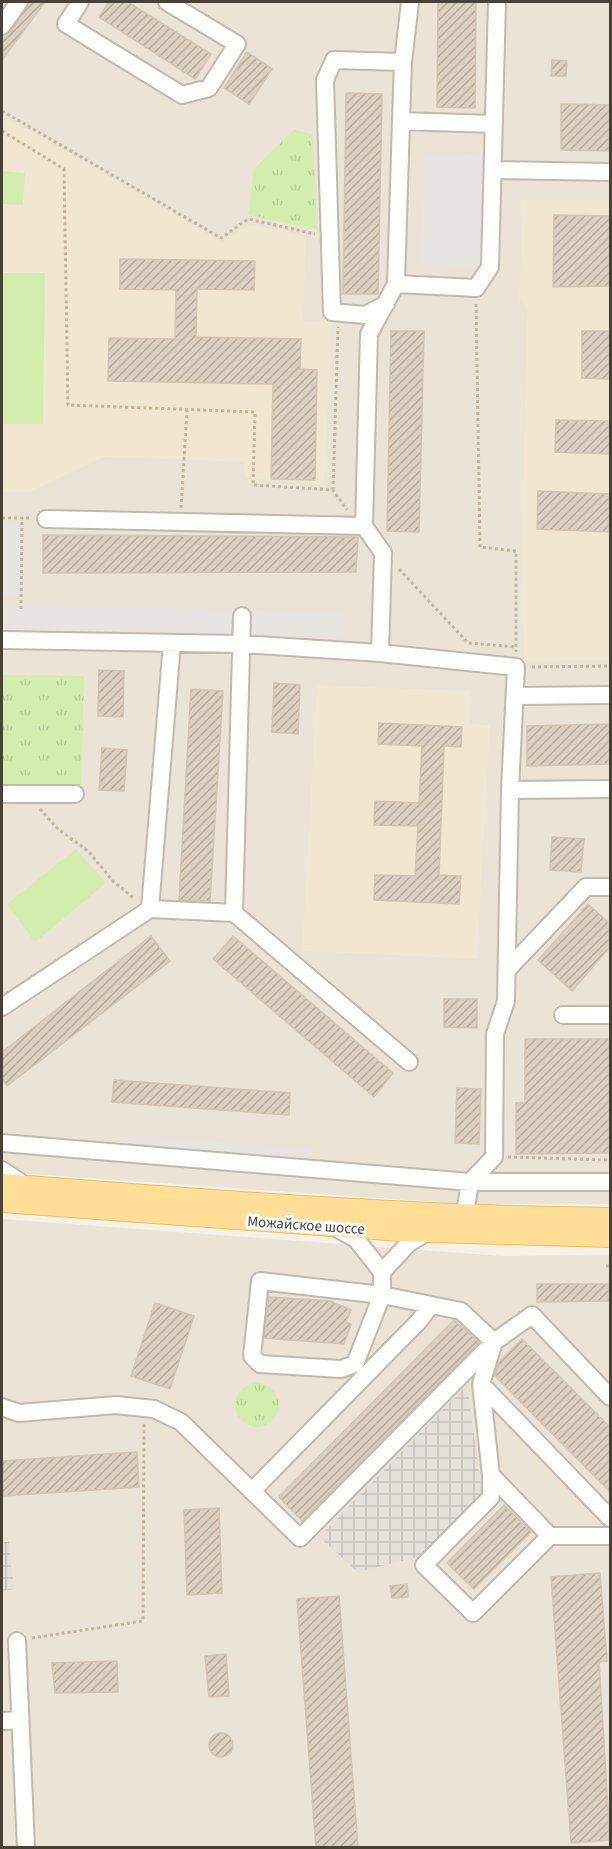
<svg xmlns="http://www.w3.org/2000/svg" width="612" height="1849" viewBox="0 0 612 1849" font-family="'Source Sans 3',sans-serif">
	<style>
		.residential { fill: #eae3d6 }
		.industrial { fill: url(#industrial-grid) }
		.education { fill: #f0e6d2 }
		.grass { fill: url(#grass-tufts) }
		.pitch { fill: #d3edae }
		.parking { fill: #e7e4e1 }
		.building { fill: url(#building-hatch); stroke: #d4c4b0; stroke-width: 1.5 }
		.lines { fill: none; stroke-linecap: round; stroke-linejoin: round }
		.minor-casing { stroke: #c2b9aa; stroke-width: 20 }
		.major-casing { stroke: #eebd5f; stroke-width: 22 }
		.path { stroke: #c5b49a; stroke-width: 3; stroke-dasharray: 3 3; stroke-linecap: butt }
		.minor { stroke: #fff; stroke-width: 16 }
		.major { stroke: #ffde98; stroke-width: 20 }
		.labels { text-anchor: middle; stroke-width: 6; stroke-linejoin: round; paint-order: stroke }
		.street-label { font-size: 15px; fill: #4a4136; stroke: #fff }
	</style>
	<defs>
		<pattern id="industrial-grid" width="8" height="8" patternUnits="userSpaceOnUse" patternTransform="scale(1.5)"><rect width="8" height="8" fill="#e5e0da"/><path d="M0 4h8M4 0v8" fill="none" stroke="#c6c1bc"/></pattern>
		<pattern id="grass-tufts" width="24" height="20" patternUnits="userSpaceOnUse" patternTransform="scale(1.5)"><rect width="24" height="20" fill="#d3edae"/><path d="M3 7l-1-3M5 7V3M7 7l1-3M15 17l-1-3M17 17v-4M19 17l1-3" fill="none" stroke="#b7cc96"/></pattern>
		<pattern id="building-hatch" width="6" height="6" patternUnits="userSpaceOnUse" patternTransform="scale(1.5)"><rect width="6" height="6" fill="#dbcfc0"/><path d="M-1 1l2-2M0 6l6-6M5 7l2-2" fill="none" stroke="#b4aa9d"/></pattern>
	</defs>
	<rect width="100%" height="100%" fill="#f5f1e9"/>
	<path class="residential" d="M2 2H610V1204H465L2 1172Z
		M2 1219 502 1256 610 1255V1847H2Z"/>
	<path class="industrial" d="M467 1385 482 1494 425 1555 358 1572 319 1537Z
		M2 1542H9L14 1589 2 1591Z"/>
	<path class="education" d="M2 115 222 242 250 224 306 237 303 321 332 322 324 484 245 478 243 462 104 457 30 492H2Z
		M523 200H610V660L524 661 522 544 527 308 519 299Z
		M317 685 469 691 470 724 490 725 477 959 302 951Z"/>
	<path class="grass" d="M294 130 312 134 317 229 248 215 254 169Z
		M2 675 84 676 81 790 2 788Z
		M235 1405a22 22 0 1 1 44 0a22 22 0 1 1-44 0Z"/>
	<path class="pitch" d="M2 171 25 173 23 205 2 204Z
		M2 273H45L43 424H2Z
		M76 849 106 883 35 942 7 904Z"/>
	<path class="parking" d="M425 153 493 154 490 267 419 265Z
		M2 525 23 526 20 597 2 596Z
		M2 606 344 611V636L2 631Z
		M124 1134 311 1149 310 1164 122 1149Z"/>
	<path class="building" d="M29 2H45L2 60V36L11 32Z
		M109 2H128L211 54 195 79 99 17Z
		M438 2H476L475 108 437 107Z
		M247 52 272 69 249 104 224 88Z
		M552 60 567 61 566 76H551Z
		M346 93 382 94 378 294H343Z
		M561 104 610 105V151L561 150Z
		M554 215 610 216V286L553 287Z
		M120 259 255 261 254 290 197 289 196 337 301 339 300 369 317 370 315 480 271 479 273 384 108 381 109 338 175 339 176 290 120 289Z
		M391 331H424L419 532 387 531Z
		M582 331H610V379L582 378Z
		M556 420 610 421V454L555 452Z
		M538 491 610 494V532L537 529Z
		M43 535 358 537 356 572 43 573Z
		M99 670 124 671 123 717 98 716Z
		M274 683 300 685 298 734 272 732Z
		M191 689 223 691 210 901 179 900Z
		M379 723 462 727 461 747 444 746 439 875 461 876 459 904 374 900 375 875 415 876 418 826 374 825 375 801 419 803 422 746 378 744Z
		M610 724V764L527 766V726Z
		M102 748 127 750 124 791 99 790Z
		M552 837 584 839 581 872 550 870Z
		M588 904 610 924V947L572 991 538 960Z
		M151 936 170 961 7 1086 2 1078V1052Z
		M233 936 393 1073 374 1097 213 959Z
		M444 999H477V1028L444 1027Z
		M525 1039H610V1153L516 1154V1103H525Z
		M114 1080 290 1093 289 1115 112 1102Z
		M457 1088 481 1089 479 1144 455 1143Z
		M537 1284H610V1301L537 1302Z
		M269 1297 330 1301 351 1310 346 1322 351 1324 344 1344 264 1338Z
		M155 1303 194 1316 170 1389 131 1376Z
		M454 1320 479 1342 302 1521 279 1497Z
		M522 1339 610 1427V1492L495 1376 499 1362Z
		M137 1452 139 1487 2 1496V1461Z
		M504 1505 531 1532 474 1589 447 1563Z
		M219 1508 222 1593 187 1595 184 1510Z
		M600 1573 607 1661 599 1662 610 1840 571 1843 551 1577Z
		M407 1584 408 1597 392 1598 390 1586Z
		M339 1596 358 1848H316L297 1599Z
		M226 1654 229 1696 209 1697 205 1656Z
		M117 1661 118 1692 55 1693 52 1663Z
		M209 1745a12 12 0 1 1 24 0a12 12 0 1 1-24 0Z"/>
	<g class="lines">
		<defs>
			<path id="minor" d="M80 2 66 24 182 95 209 88 237 44 167 2
				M2 26 19 2
				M403 62 410 2
				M493 170 610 172
				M396 284 401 121
				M386 304 365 315 332 312 325 80 334 60 403 62 401 121 493 124
				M46 519 364 526
				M2 640 241 644 380 653 516 667 510 790 506 1001 495 1034 494 1157 470 1182 465 1214
				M172 643 150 909 234 913 242 616
				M380 653 383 553 364 526 369 334 396 284 476 288 490 267 497 2
				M515 696 610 695
				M510 790 610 789
				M2 794H75
				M234 913 409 1062
				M507 970 586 887H610
				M2 1007 150 909
				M563 1015H610
				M2 1143 470 1182H610
				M2 1170 26 1186
				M382 1272 409 1243 426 1233
				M260 1281 382 1295 355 1364 341 1369 260 1364 252 1356Z
				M481 1384 610 1518
				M610 1397 532 1315 494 1342 481 1384 491 1475V1497L424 1565 473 1613 550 1536H610
				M2 1407 19 1413 116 1405 154 1409 181 1422 300 1538 494 1342 461 1311 382 1295V1272L356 1239 334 1227
				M491 1475 550 1536
				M252 1491 419 1321 431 1305
				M17 1641 26 1848
				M2 1721 20 1720"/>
			<path id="major" d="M2 1184C204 1200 407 1216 610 1218
				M2 1202 401 1231 610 1237"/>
		</defs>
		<use href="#minor" class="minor-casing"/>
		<use href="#major" class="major-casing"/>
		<path class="path" d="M2 111 221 238 248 219 315 234
			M2 131 64 169 68 405 255 412 253 485 333 490 347 510
			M476 304 480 547 516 551V652
			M333 490 338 327
			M181 508 187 411
			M2 518H32
			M399 569 468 643 516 647
			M21 609 22 518
			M532 667 610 666
			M40 809 58 829 88 851 113 881 135 899
			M508 1157 610 1160
			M606 1266H610
			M32 1638 143 1621 144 1422"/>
		<use href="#minor" class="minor"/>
		<use href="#major" class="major"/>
	</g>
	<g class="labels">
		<g class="street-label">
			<text transform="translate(306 1225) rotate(4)" y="5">Можайское шоссе</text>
		</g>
	</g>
	<rect width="612" height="1849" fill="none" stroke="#4a4136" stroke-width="6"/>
</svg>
